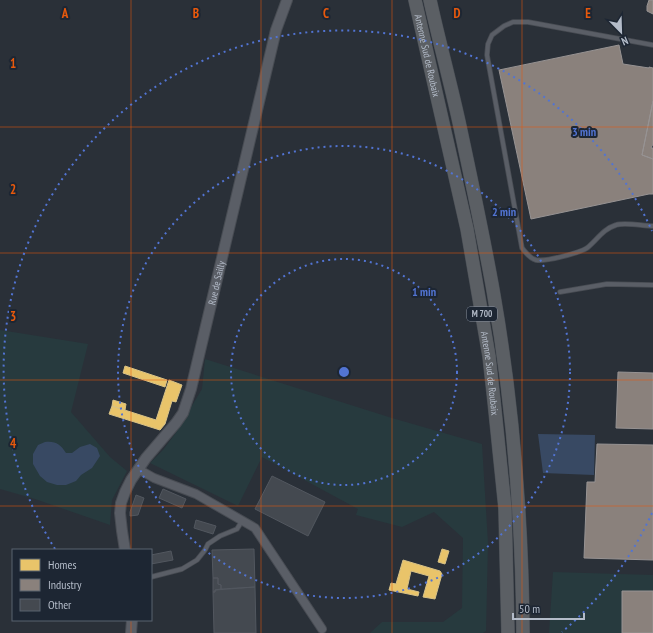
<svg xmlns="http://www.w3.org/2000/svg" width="653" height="633" viewBox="0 0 653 633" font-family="'PT Sans Narrow',sans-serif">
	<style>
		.green { fill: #273a3e }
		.water { fill: #384963 }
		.homes { fill: #e9c46a; stroke: #d9c286 }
		.industry { fill: #8a817c; stroke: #979393 }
		.building { fill: #444950; stroke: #52575f }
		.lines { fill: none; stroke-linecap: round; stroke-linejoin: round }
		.service-casing { stroke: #484c53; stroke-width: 5.5 }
		.minor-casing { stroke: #484c53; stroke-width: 10 }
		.tertiary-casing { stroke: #484c53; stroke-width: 12 }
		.trunk-casing { stroke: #474c53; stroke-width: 14 }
		.service { stroke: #5a5e66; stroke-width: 4 }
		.minor { stroke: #5a5e66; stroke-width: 8 }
		.tertiary { stroke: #5a5e66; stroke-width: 10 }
		.trunk { stroke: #5b5f64; stroke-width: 13 }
		.grid { fill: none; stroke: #e8590c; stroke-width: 1; stroke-opacity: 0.55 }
		.ring { fill: none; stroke: #5274d3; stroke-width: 2; stroke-dasharray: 2 4 }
		.labels { text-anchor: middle; stroke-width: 4; stroke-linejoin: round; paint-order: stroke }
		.shield { fill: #1d2633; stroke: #878f9c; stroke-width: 1 }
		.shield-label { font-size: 9px; font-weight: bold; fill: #b4bcc9 }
		.street-label { font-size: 10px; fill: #b4bcc9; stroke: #1d2633 }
		.grid-label { font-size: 13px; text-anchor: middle; font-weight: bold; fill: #e8590c; stroke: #1d2633; stroke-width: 4; stroke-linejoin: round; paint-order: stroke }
		.centre { fill: #5274d3; stroke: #1d2633; stroke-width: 2 }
		.ring-label { font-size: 12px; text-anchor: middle; font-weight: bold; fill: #5274d3; stroke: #1d2633; stroke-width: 4; stroke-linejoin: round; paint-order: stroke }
	</style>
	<rect width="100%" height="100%" fill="#2a3038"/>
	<path class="green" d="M0 330 88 344 71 412 110 457 127 471 112 500 110 525 35 499 0 489Z
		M205 359 392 418 482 444 488 543 486 631 483 633H370L382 622H443L462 608 463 538 434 512 402 527 356 515 358 509 262 457 238 506 150 463 163 450 175 434 202 389Z
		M553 572 653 575V591H622V633H549Z"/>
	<path class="water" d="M538 434 595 435 594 475 543 473Z
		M45 442C56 441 60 444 66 453H72L80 447 90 444 97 448 100 456 92 468 81 475 76 481 66 485H57L47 482 40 476 33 464V454L38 445Z"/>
	<path class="homes" d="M125 366 167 380 165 387 123 373Z
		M169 380 182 385 176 402 172 401 165 424 160 430 109 414 112 406 156 420Z
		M113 400 126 404 125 410 112 406Z
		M442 549 449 551 445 564 438 562Z
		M403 560 440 571 442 574 435 599 423 597 429 576 411 571 407 589 419 592 418 596 389 590 391 583 396 584Z"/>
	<path class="industry" d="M649 0H653V14L647 11V6Z
		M619 45 623 64 649 68V67L653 68V101L642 155 653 159V194H649L531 219 499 70Z
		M653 101V144L651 148H653V159L642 155Z
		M618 372 653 373V429L616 428Z
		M597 444 653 445V560L584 558 587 482H595Z
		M622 591H653V633H622Z"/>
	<path class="building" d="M272 476 325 502 308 536 255 509Z
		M163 489 186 499 182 508 159 498Z
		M136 495 144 498 138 515 130 516V512Z
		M196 520 216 526 213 534 194 528Z
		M254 549 255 587 221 589V585L218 584V578H213L212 550Z
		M171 551 173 560 151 564V555Z
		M213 578H218V584L221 585V589L215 590V592H213Z
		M255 587 256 633H214L213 592H215V590Z"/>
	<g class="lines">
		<defs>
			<path id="service" d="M653 45 528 22H513L504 26 492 35 488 44 487 55 522 248C526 253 529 258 536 260 545 262 579 253 587 248 597 240 603 229 616 225 625 222 643 226 653 226
				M560 292 607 284 653 285
				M151 577 182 569 197 560 205 550 208 544 220 536 237 529 242 521"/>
			<path id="minor" d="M138 469 154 478 196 494 255 528 322 629"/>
			<g id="tertiary">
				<path id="s1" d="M125 550 122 531 120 513 121 503 125 492 131 480 146 458 176 423 183 413 191 389 276 30 287 0"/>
				<path d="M131 633 132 620"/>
			</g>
			<g id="trunk">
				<path id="s2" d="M415 0 467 229 489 356 494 401 505 508 508 633"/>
				<path d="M430 0C439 41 450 81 459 122 471 178 483 234 493 290 513 403 522 518 523 633"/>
			</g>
		</defs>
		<use href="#service" class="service-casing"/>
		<use href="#minor" class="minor-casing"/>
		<use href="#tertiary" class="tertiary-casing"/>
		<use href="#trunk" class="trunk-casing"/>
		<use href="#service" class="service"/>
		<use href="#minor" class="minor"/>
		<use href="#tertiary" class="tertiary"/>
		<use href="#trunk" class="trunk"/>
	</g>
	<path class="grid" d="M131 0V550M261 0V633M392 0V633M522 0V633M0 127H653M0 253H653M0 380H653M0 506H653M131 620V633"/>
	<g class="ring">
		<circle cx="344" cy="372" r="113"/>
		<circle cx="344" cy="372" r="226"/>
		<path d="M652 513A339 339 0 0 1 562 632M55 549A339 339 0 1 1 652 231"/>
	</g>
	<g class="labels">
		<rect class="shield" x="467" y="307" width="30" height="14" rx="3"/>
		<g class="shield-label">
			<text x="482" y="317">M 700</text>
		</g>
		<g class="street-label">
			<text dy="4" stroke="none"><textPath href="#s2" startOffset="57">Antenne Sud de Roubaix</textPath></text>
			<text dy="4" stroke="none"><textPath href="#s1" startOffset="292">Rue de Sailly</textPath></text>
			<text dy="4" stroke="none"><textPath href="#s2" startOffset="381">Antenne Sud de Roubaix</textPath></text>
		</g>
	</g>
	<g class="grid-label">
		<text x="65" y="18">A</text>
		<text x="196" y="18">B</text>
		<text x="326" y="18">C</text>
		<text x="457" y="18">D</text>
		<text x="588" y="18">E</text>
		<text x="13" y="68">1</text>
		<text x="13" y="194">2</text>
		<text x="13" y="321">3</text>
		<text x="13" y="448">4</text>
	</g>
	<circle cx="344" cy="372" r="6" class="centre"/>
	<g class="ring-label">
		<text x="584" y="136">3 min</text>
		<text x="504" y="216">2 min</text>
		<text x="424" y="296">1 min</text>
	</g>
	<rect x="12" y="549" width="140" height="72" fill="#1d2633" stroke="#59626f"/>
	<rect x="20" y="559" width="20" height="12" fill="#e9c46a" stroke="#59626f"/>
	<text x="48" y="569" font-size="12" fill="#b4bcc9">Homes</text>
	<rect x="20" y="579" width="20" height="12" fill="#8a817c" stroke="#59626f"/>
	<text x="48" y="589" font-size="12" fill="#b4bcc9">Industry</text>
	<rect x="20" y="599" width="20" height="12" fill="#444950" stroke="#59626f"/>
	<text x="48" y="609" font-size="12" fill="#b4bcc9">Other</text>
	<g transform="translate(621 32) rotate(157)" stroke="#1d2633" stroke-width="3" paint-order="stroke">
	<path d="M0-3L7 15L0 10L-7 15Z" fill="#b4bcc9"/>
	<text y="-6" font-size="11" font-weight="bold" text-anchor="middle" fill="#b4bcc9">N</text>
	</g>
	<path d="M513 613v6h71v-6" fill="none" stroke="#b4bcc9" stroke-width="2"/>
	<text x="519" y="613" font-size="12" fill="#b4bcc9" stroke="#1d2633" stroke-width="3" paint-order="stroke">50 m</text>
</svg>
